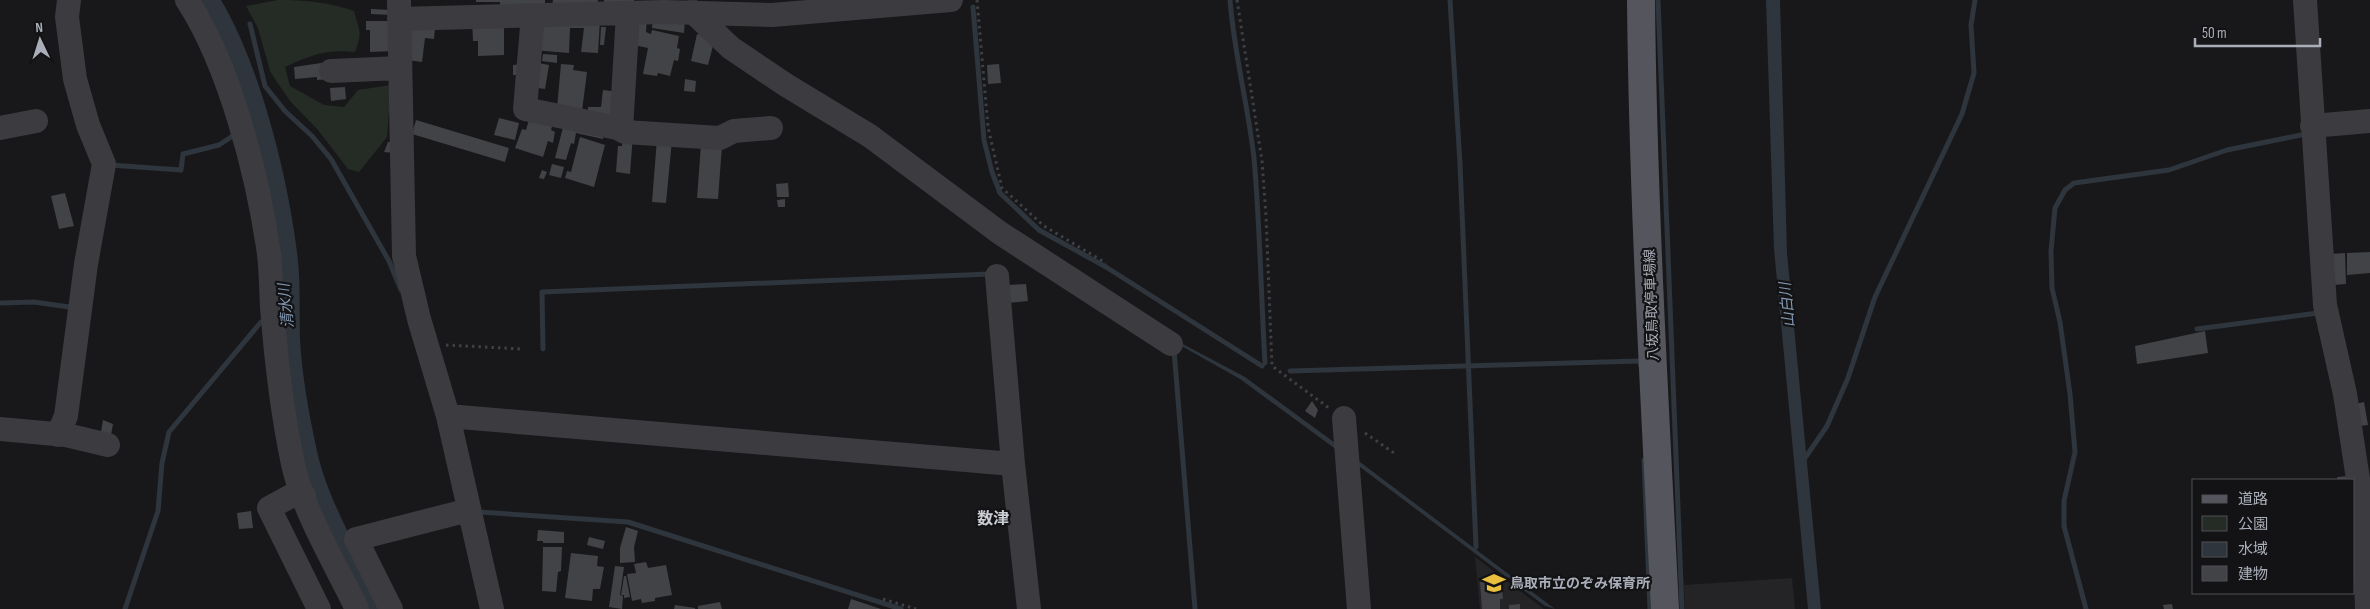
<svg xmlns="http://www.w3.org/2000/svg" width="2370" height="609" viewBox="0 0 2370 609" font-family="'Sofia Sans Condensed','Noto Sans JP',sans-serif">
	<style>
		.built { fill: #242427 }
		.green { fill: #242c25 }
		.water { fill: #2e353d }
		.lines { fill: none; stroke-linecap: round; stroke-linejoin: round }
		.stream { stroke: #2e353d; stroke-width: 5 }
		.building { fill: #424347 }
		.path { stroke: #3f4045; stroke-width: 3; stroke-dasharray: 2.5 4; stroke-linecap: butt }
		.minor { stroke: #3b3b40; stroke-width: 24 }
		.major { stroke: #55565d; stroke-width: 28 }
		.labels { text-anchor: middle; stroke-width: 4.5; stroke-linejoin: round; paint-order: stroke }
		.street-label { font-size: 14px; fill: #aaaeb9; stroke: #131315 }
		.poi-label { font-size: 14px; font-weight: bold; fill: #aaaeb9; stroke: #131315; text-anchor: start }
		.water-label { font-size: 15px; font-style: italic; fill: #8398b2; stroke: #131315 }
		.quarter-label { font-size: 16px; font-weight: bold; fill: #cbcdd5; stroke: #131315 }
	</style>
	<rect width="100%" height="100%" fill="#18181a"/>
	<path class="built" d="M1475 557 1544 609H1480Z
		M1792 578 1795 609H1685L1684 585Z"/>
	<path class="green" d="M278 0C304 0 329 2 354 11 359 30 363 32 355 52 326 49 311 55 285 67L290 86 324 105 344 107 358 90 391 85 387 137 359 172 348 169 318 130 290 101 277 82 270 71 258 28 246 6Z"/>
	<path class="water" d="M193 0H221C260 65 288 177 297 252 301 281 299 310 300 339 302 376 309 414 317 451 328 502 364 561 387 609H362L301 476 276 280Z
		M687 0H697L709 19 735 43 785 77 873 129 1024 241 1073 270 1179 342 1245 377 1342 448 1341 453 1240 379 1162 335 1119 305 1011 237 871 132 846 120 735 48 714 30Z
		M1766 0H1780L1787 253 1821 609H1808L1774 249Z
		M1352 456 1555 609 1545 606 1352 461Z"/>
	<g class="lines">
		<path class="stream" d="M1230 0C1234 53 1248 105 1254 158 1260 226 1261 295 1265 363
			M1450 0 1460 164 1476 547
			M1658 0 1682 609
			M973 7 984 140 992 172 1000 193 1039 230 1106 267 1262 366
			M250 24 265 86 285 111 312 136 331 159 389 261 401 290
			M110 165 181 170 183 154 219 145 234 135 233 132
			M0 303 34 302 69 307
			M2197 329 2318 313 2317 310
			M543 349 542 292 990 274
			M1174 350 1195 609
			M1290 371 1640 361 1641 366
			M1644 460 1650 609
			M1803 461 1827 426 1848 378 1875 297 1962 114 1974 73 1971 25 1975 0
			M478 509 479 512 628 522 901 609
			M125 609 158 511 162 463 169 432 261 322 266 321
			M2086 609 2064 526V501L2075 452 2070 394 2060 322 2052 288 2051 251 2055 208 2065 190 2074 183 2169 170 2227 150 2306 134"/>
	</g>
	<path class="building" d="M476 0H545V10L500 11V2H476Z
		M553 0H598L596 9 552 5Z
		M604 0H634V6L603 9Z
		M371 9 391 10V15L371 14Z
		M647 17 646 32 651 34 652 30 679 36 677 48 680 49 678 61 674 60 670 76 658 73 657 76 643 74 648 48 629 44 633 18Z
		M653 17 685 19 684 33 652 28Z
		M472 20 504 25V55L478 56V41H473Z
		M536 20H600L598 53 581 52 584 28H570L569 53 533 50Z
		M366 21H394V51L370 52V30H366Z
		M411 25 435 28 434 39 425 38 422 62 407 60Z
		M601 27H606L604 45H600Z
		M697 34 715 38 708 65 691 61Z
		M543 54 557 55V63L542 61Z
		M328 62 329 79 317 80V77L295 79 294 67Z
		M533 62 549 65 545 89 529 87Z
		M522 64V75H513V65Z
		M561 64 574 65 573 70 587 72 582 111 557 108Z
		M999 64 1001 83 988 84 987 65Z
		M685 79 696 81 695 92 684 91Z
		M345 87 346 99 331 101 330 88Z
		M603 90 620 92 616 124 587 119 588 107H601Z
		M530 116 553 123 551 130 555 132 553 143 548 141 543 157 515 148 522 129 526 130Z
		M499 118 519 123 515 140 494 135Z
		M416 120 509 148 505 162 412 134Z
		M565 120 604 128 603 139 576 133 574 144 571 143 566 160 555 158Z
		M623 133 633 134 630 174 616 172 618 146H622Z
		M580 137 605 145 594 187 565 178 567 171 571 172Z
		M657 139 672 140 666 203 652 202Z
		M388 142H394V153L384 152Z
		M701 144 722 146 718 199 697 198Z
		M552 164 564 167 561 178 549 175Z
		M542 170 547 172 544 179 539 178Z
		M788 183 789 197H777L776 184Z
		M65 193 74 226 59 229 51 196Z
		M785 199V207H778L777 200Z
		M2370 252V273L2347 275V253Z
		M2345 253 2346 284 2333 285 2331 254Z
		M1026 284 1028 301 1008 303 1006 285Z
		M2205 331 2208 353 2137 364 2135 346Z
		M1312 401 1318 410 1315 418 1305 411Z
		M2364 402 2368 425 2360 426 2355 404Z
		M103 420 113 424 111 435 101 432Z
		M2348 476V480H2337V477Z
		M251 511 253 528 239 529 237 513Z
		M626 527 638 531 634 547 635 562 620 563V548Z
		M538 530 564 532V543H543V541H537Z
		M589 537 605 541 603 549 587 545Z
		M543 547H562L561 571 558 572 556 592 542 591Z
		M571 553 598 556 597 566 604 567 600 589H593L592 601 565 598Z
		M646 562 648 568 666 565 672 595 655 598V601L642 603 641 599 632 601 627 574 636 573 634 564Z
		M615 566 624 567 620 595 623 596 622 609 609 607Z
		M624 576H626L630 597 624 598V595H621Z
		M1501 581 1503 599H1500V609H1482L1480 582Z
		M851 599 881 609H848Z
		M720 602 722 609H698V606Z
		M1520 604V609H1509V605Z
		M2172 604 2173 609H2164L2163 605Z
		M675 605 695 608V609H674Z"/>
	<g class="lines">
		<path class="path" d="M977 0 988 127 1002 188 1044 226 1106 263
			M1237 0 1262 161 1266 216 1272 366 1329 408
			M446 345 522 349
			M1365 433 1394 453
			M883 599 916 609"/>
		<path class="minor" d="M187 0C230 66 258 176 269 254 271 271 271 289 272 307 276 359 282 412 293 464 303 511 336 565 357 609
			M399 0 404 256 419 319 448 416 492 609
			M2305 0 2325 305 2345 394 2364 518 2367 609
			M694 13 731 48 786 85 870 136 1000 233 1171 344
			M533 15 525 109 617 128 625 132 720 138 734 131 771 128
			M399 19 664 12 772 15 951 0
			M331 71 400 68
			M2312 126 2370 121
			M0 128 36 121
			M621 130 628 13
			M997 276 1013 464 1029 609
			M448 416 1013 464
			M1344 418 1359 609
			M0 429 66 435 108 445
			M58 435 66 416 86 264 104 164 88 125 75 79 67 17 69 0
			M304 495 291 496 269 508 319 609
			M391 609 356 539 469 510"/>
		<path class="major" d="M1641 0C1643 203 1655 406 1665 609"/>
	</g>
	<defs>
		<symbol id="school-bare" viewBox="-9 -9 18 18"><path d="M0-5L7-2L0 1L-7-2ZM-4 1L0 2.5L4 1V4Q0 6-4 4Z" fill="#eabe3f" stroke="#131315" stroke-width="2.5" paint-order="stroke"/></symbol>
	</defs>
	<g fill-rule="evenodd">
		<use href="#school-bare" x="1478" y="567" width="32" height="32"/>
	</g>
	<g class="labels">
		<g class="street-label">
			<text transform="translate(1651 305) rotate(-92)" y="5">八坂鳥取停車場線</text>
		</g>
		<g class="poi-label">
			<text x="1510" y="588">鳥取市立のぞみ保育所</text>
		</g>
		<g class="water-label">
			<text transform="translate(1787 305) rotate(-95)" y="5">山白川</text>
			<text transform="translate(286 306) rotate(-96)" y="5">清水川</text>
		</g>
		<g class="quarter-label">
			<text x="993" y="524">数津</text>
		</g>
	</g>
	<rect x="2192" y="479" width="162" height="115" fill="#131315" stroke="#4f5157"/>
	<rect x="2202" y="495" width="25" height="8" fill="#55565d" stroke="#4f5157"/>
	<text x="2238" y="504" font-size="15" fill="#aaaeb9">道路</text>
	<rect x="2202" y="516" width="25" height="15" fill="#242c25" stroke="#4f5157"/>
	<text x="2238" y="529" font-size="15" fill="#aaaeb9">公園</text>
	<rect x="2202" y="542" width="25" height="15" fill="#2e353d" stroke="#4f5157"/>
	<text x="2238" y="554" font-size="15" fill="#aaaeb9">水域</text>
	<rect x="2202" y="566" width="25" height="15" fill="#424347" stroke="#4f5157"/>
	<text x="2238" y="579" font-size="15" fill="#aaaeb9">建物</text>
	<g transform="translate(40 40) rotate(356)" stroke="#131315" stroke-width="4" paint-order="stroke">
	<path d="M0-4L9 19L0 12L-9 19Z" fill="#aaaeb9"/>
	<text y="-8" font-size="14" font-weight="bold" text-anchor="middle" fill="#aaaeb9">N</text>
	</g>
	<path d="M2195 38v8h125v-8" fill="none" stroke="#aaaeb9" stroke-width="2.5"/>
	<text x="2202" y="38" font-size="15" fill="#aaaeb9" stroke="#131315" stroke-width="4" paint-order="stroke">50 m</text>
</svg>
